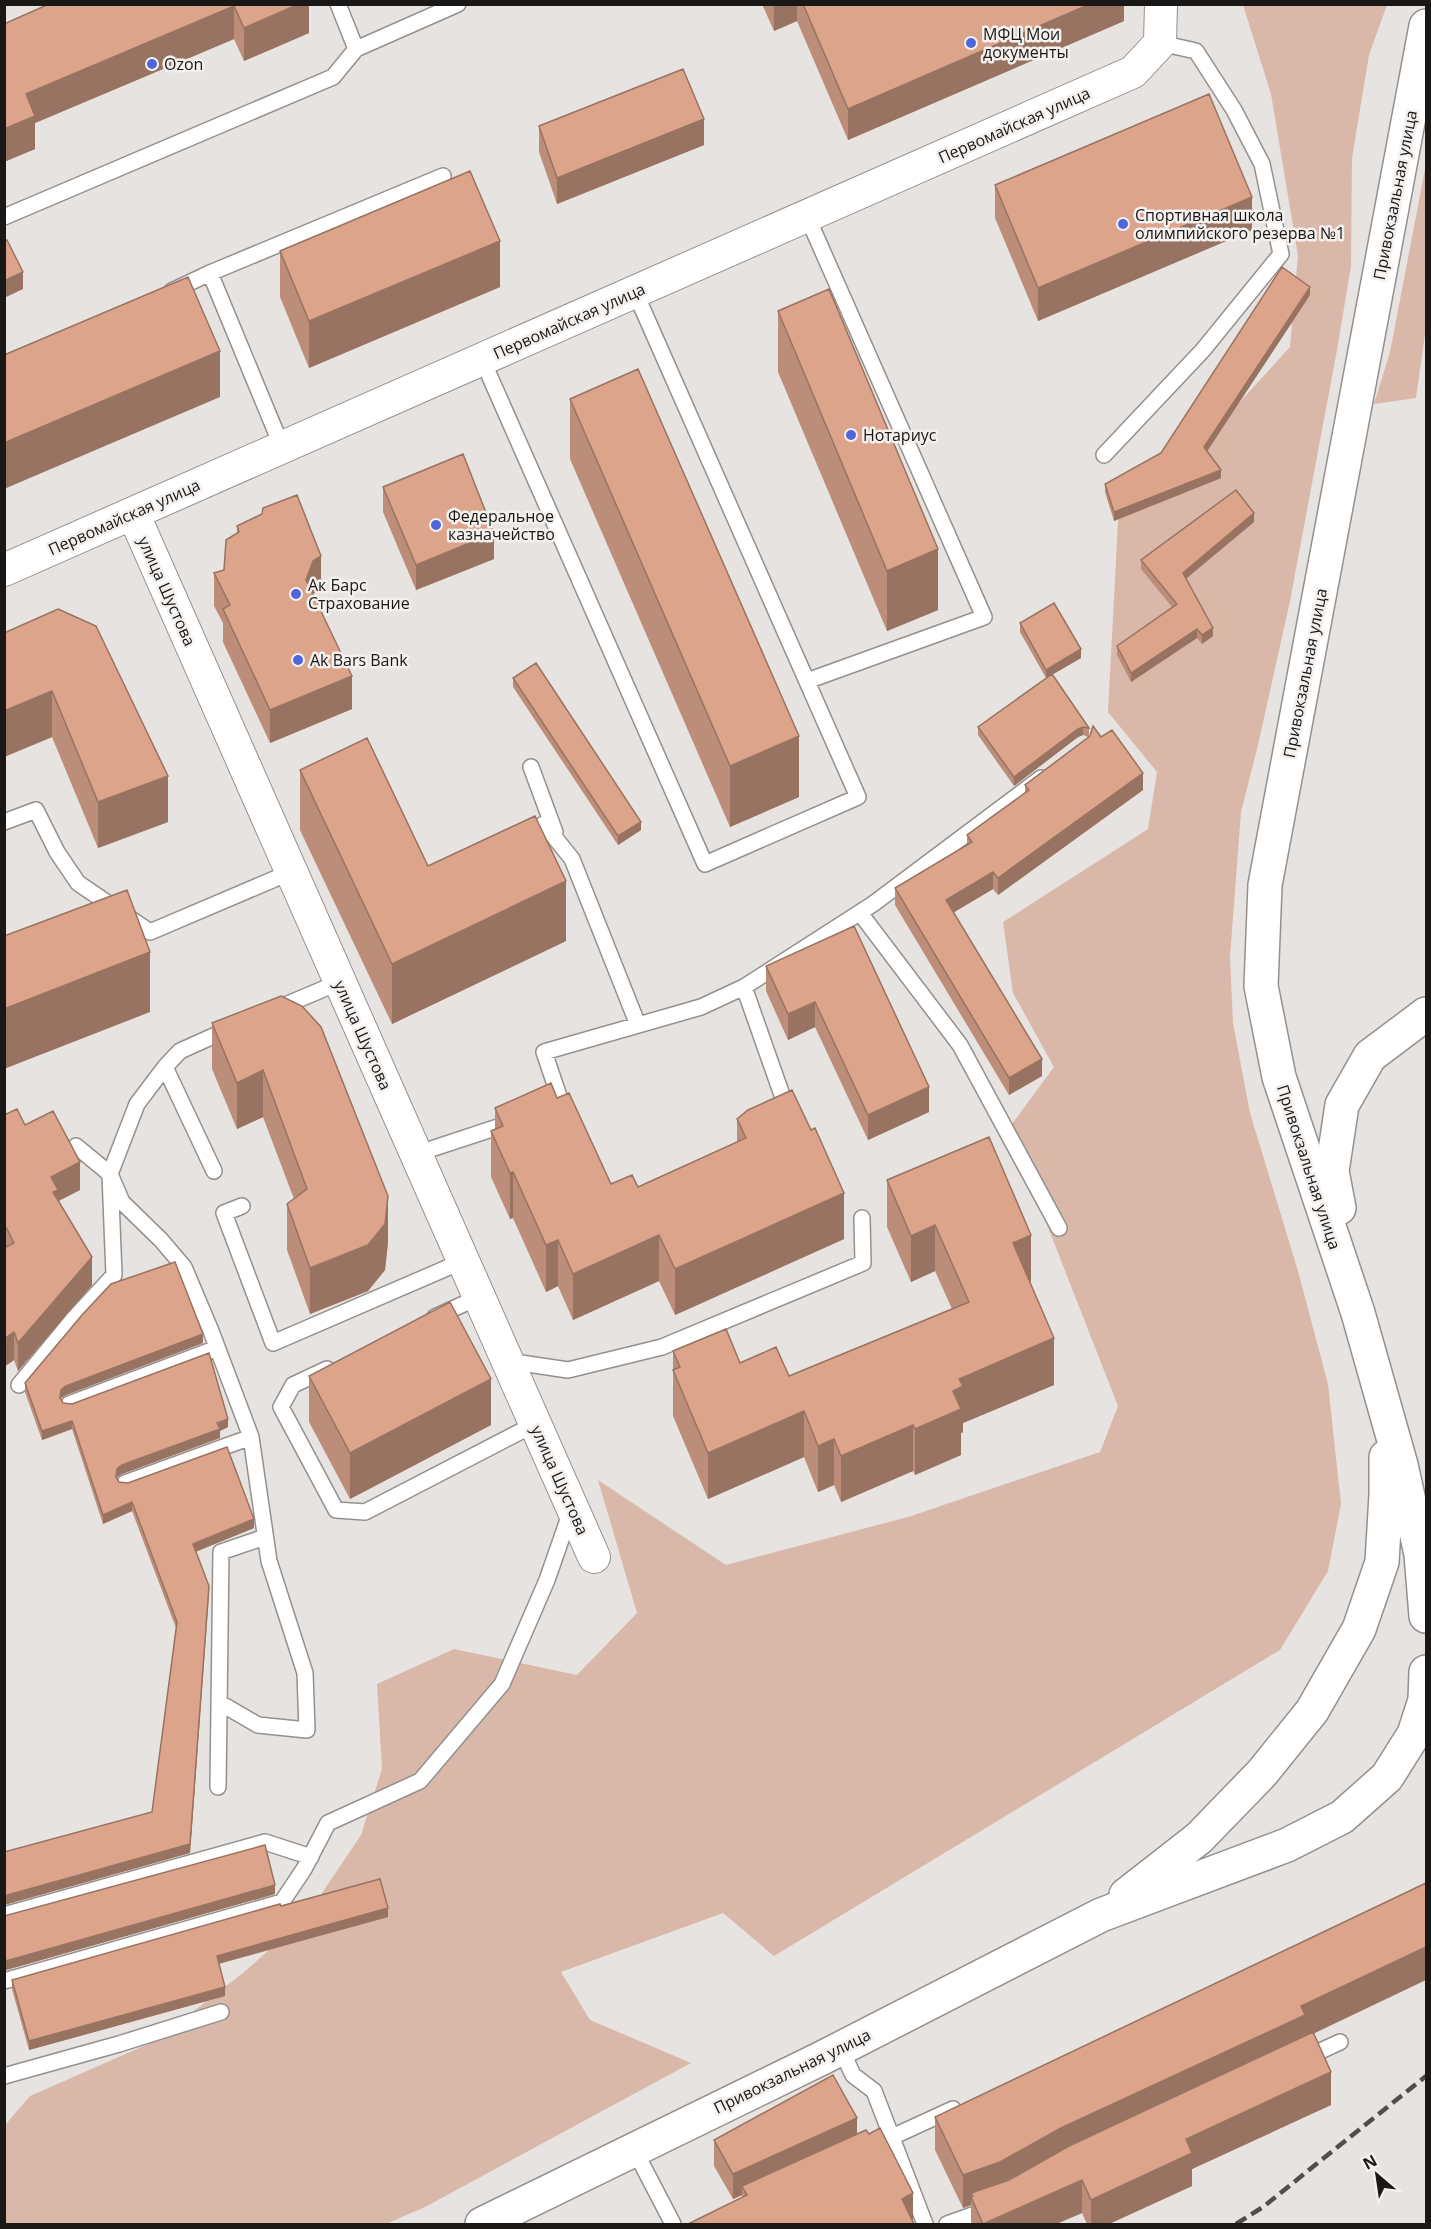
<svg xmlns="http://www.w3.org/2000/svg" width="1431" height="2229" viewBox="0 0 1431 2229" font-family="'Open Sans',sans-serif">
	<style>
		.green { fill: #dab8a9 }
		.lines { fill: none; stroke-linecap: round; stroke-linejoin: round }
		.lane-casing { stroke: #94908e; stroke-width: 18 }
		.street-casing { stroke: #94908e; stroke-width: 34 }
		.secondary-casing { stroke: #94908e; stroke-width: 36 }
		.lane { stroke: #fff; stroke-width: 15 }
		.street { stroke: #fff; stroke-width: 32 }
		.secondary { stroke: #fff; stroke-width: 33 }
		.rail { stroke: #504e4d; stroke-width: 4.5; stroke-dasharray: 12 6; stroke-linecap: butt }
		.wall { fill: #bc8d78 }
		.shaded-wall { fill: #997361 }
		.building { fill: #dba48b; stroke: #997361; stroke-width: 1.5 }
		.poi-dot { fill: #4f66db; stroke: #f4f0ee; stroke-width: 2 }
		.labels { text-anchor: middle; stroke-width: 5; stroke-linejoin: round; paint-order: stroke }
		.poi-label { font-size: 16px; fill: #191817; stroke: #f4f0ee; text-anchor: start }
		.street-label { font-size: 16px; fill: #191817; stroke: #f4f0ee }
	</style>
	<rect width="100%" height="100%" fill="#e7e3e1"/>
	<path class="green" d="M1243 5H1387L1369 55 1352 158 1351 266 1337 350 1290 601 1258 745 1241 812 1230 957 1233 1023 1250 1113 1298 1271 1328 1384 1341 1504 1328 1571 1280 1650 774 1956 723 1913 561 1972 590 2020 691 2063 425 2207 386 2224H5V2125L30 2096 155 2041 243 1973 306 1917 361 1835 382 1769 377 1684 454 1649 577 1675 637 1613 598 1480 726 1565 908 1517 1100 1452 1118 1406 1009 1128 1054 1067 1013 993 1003 922 1148 829 1157 772 1108 712 1119 503 1218 426 1290 347 1298 256 1271 94Z
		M1426 164V327L1416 398 1374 404 1390 352Z"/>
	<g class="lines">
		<defs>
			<path id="lane" d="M356 49 458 4
				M4 217 333 77 356 49 338 4
				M210 273 443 176
				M172 291 210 273 282 447
				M482 359 705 864 858 797 635 292
				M1104 455 1203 350 1281 254 1262 164 1234 110 1196 51 1160 43
				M807 681 984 617 807 216
				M531 767 555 832
				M4 822 36 810 57 852 78 883 150 932 291 872
				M524 834 544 824 572 859 638 1025
				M860 913 960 1045 1059 1228
				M744 987 873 904 1041 778
				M276 1009 340 982
				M562 1105 544 1052 701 1007 744 987 788 1112
				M76 1146 110 1174 122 1202 161 1240 184 1267 211 1331 251 1437 269 1561 305 1673 307 1730 258 1725 220 1703
				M416 1154 513 1122
				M214 1171 165 1067 180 1051 229 1029
				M242 1206 224 1213 273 1343 463 1261
				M435 1317 479 1297
				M507 1361 568 1370 662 1347 863 1263 862 1218
				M327 1369 293 1385 281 1407 336 1510 365 1512 535 1424
				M19 1385 75 1317 114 1275 110 1174 137 1104 165 1067
				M69 1404 217 1348
				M125 1483 251 1437
				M218 1787 221 1552 265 1537
				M4 1915 265 1842 311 1857
				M4 1981 282 1902 304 1869 328 1823 420 1781 502 1684 547 1580 571 1511
				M840 2047 853 2075 874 2091 925 2224
				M1303 2059 1340 2042
				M4 2076 119 2044 221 2012
				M868 2148 953 2109
				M634 2149 673 2224
				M947 2224 989 2209"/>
			<path id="street" d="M133 513 594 1557
				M4 570 1133 72 1160 43 1161 4"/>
			<path id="secondary" d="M1426 26 1265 885 1261 986 1279 1077 1358 1313 1401 1465 1421 1554 1426 1616
				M1339 1208 1332 1171 1342 1105 1370 1056 1426 1014
				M1126 1895 1199 1838 1262 1773 1312 1711 1359 1629 1382 1562 1386 1495V1457
				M482 2224 822 2058 1101 1915 1287 1845 1342 1817 1387 1777 1414 1734 1425 1700 1426 1672"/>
		</defs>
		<use href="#lane" class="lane-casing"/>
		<use href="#street" class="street-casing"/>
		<use href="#secondary" class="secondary-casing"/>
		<use href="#lane" class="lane"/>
		<use href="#street" class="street"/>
		<use href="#secondary" class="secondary"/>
		<path class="rail" d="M1236 2224 1263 2207 1426 2076"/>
	</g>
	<path class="wall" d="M49 4H309V33L244 61 234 39 35 123V149L4 162Z
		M762 4H1124V21L848 140 797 21 774 31Z
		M539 126 704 145 557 204 539 152Z
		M995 185 1252 230 1038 321 995 218Z
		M280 251 500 287 309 368 280 297Z
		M1310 295 1207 451 1221 478 1114 521 1105 492V484L1161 453Z
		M778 311 938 610 887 631 778 372Z
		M570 399 799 797 730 827 570 459Z
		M383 487 494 559 416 590 383 512Z
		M1254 522 1186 579 1213 636 1202 644 1197 638 1131 682 1117 655V646L1172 607 1141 569V560Z
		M237 526 321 589 313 594 352 709 270 743 223 642V623L214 606V573L224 570 237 533Z
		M1020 623 1081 658 1052 675 1089 728V736L1101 737 1143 790 998 895 993 889 954 912 1042 1076 1009 1095 895 905V888L967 845V835L1025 793V785L1088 737 1083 735 1078 737 1014 786 978 735V727L1046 678 1020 632Z
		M4 633 168 822 98 848 52 737 4 757Z
		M513 678 641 830 618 845 513 687Z
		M300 770 428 866 566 941 392 1024 300 830Z
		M854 926 929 1112 868 1140 815 1027 788 1040 766 991V966Z
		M281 996 388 1242 385 1270 368 1291 310 1314 287 1250V1204L294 1199 263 1117 237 1129 212 1069V1023Z
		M557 1098 611 1184 638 1187 737 1142V1119L844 1239 675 1315 659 1281 573 1320 558 1286 546 1292 513 1218 510 1219 491 1177V1131L495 1130V1108Z
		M4 1115 25 1125 80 1190 59 1201 92 1285 18 1371 14 1360 4 1367Z
		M887 1180 1031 1281 1030 1282 1054 1385 963 1423V1432L961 1433V1455L915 1475 913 1471 841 1502 834 1485 818 1492 804 1457 708 1499 673 1416V1351L740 1363 789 1376 952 1309 935 1271 911 1282 887 1227Z
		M203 1343 66 1395 61 1398V1400L63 1403 228 1427 220 1431V1438L122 1474 117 1477V1479L119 1482 254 1528 196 1551 209 1595 190 1853 4 1905V1852L152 1812 176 1628 132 1511 103 1524 72 1429 42 1440 25 1392V1383Z
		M309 1376 491 1425 350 1499 309 1422Z
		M275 1894 6 1970 4 1963V1916Z
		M281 1906 388 1917 219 1964 225 1996 29 2050 12 1989V1980Z
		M1313 2033 1331 2105 1192 2169V2186L1109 2224H1087L1082 2213 1056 2224H971V2205L963 2208 935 2150V2117Z
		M857 2134 913 2223 742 2197V2195L733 2199 714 2166V2140Z"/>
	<path class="shaded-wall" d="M299 4H309V33L244 61V28Z
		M774 4H797V21L774 31Z
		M1090 4H1124V21L848 140V109Z
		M234 6V39L35 123V149L4 162V129L26 94Z
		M704 119V145L557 204V178Z
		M1252 197V230L1038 321V288Z
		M500 241V287L309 368V321Z
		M23 272V289L4 298V281Z
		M1310 287V295L1204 456V447Z
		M220 351V397L4 489V443Z
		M1221 470V478L1114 521V512Z
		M1254 513V522L1183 581V573Z
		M494 533V559L416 590V565Z
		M938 549V610L887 631V571Z
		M321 556V589L313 594 306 580 313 561Z
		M1213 628V636L1202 644V635Z
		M1197 629V638L1131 682V673Z
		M1081 649V658L1046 678V670Z
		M352 676V709L270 743V710Z
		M52 691V737L4 757V711Z
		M1083 727V735L1078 737 1014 786V777L1078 729Z
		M799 736V797L730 827V766Z
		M1143 773V790L998 895V878Z
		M168 776V822L98 848V802Z
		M641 822V830L618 845V836Z
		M993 872V889L946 917V900Z
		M566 881V941L392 1024V964Z
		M150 952V1012L4 1069V1009Z
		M815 1002V1027L788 1040V1014Z
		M1042 1059V1076L1009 1095V1078Z
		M263 1070V1117L237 1129V1083Z
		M929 1087V1112L868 1140V1115Z
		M80 1162V1190L58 1201V1218L51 1177Z
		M513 1172V1218L510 1219V1173Z
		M844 1193V1239L675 1315V1269Z
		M388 1196V1242L385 1270 368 1291 310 1314V1268Z
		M935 1225V1271L911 1282V1236Z
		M659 1235V1281L573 1320V1274Z
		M1031 1235V1281L1013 1289V1243Z
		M558 1240V1286L546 1292V1245Z
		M92 1257V1285L18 1371V1343Z
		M14 1332V1360L4 1367V1339Z
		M203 1334V1343L66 1395 61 1398 60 1407 61 1390 66 1386Z
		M1054 1338V1385L963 1423V1432L961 1433V1455L915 1475V1429L953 1391 959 1379Z
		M491 1379V1425L350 1499V1453Z
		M804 1411V1457L708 1499V1453Z
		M228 1419V1427L220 1431V1438L122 1474 117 1477 116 1486V1477L117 1469 122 1465Z
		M72 1421V1429L42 1440V1431Z
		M913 1425V1471L841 1502V1456Z
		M834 1439V1485L818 1492V1446Z
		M132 1502V1511L103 1524V1515Z
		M254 1519V1528L193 1553V1544Z
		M209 1586 190 1853 4 1905V1896L190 1844Z
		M275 1885V1894L6 1970V1961Z
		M388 1908V1917L217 1964V1956Z
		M1426 1947V1980L973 2196 971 2193V2205L963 2208V2175L1061 2128 1301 2006Z
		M225 1987V1996L29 2050V2041Z
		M1331 2072V2105L1192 2169V2186L1109 2224H1091V2200L1186 2139Z
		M857 2118V2143L742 2186V2195L733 2199V2174Z
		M1082 2180V2213L1056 2224H985Z
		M913 2193V2224L902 2199Z"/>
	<path class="building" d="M49 4H299L244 28 234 6 26 94 35 116 4 129V24Z
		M803 4H1090L848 109Z
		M683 69 704 119 557 178 539 126Z
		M1209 94 1252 197 1038 288 995 185Z
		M470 171 500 241 309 321 280 251Z
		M7 240 23 272 4 281V241Z
		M1282 267 1310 287 1204 447 1221 470 1114 512 1105 484 1161 453Z
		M188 277 220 351 4 443V355Z
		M829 289 938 549 887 571 778 311Z
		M638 369 799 736 730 766 570 399Z
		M463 454 494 533 416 565 383 487Z
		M1236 490 1254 513 1183 573 1213 628 1202 635 1197 629 1131 673 1117 646 1177 604 1141 560Z
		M297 495 321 556 313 561 306 580 352 676 270 710 223 609 230 605 214 573 224 570 226 540 239 532 237 526 262 514 263 508Z
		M1054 603 1081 649 1046 670 1020 623Z
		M58 609 96 626 168 776 98 802 52 691 4 711V633Z
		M536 663 641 822 618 836 513 678Z
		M1052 674 1089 728 1083 727 1078 729 1014 777 978 727Z
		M1093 726 1101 737 1112 730 1143 773 998 878 993 872 946 900 1042 1059 1009 1078 895 888 972 842 967 835 1029 790 1025 785 1090 736Z
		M367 738 428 866 535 816 566 881 392 964 300 770Z
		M127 890 150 952 4 1009V936Z
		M854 926 929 1087 868 1115 815 1002 788 1014 766 966Z
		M281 996 302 1006 321 1027 388 1196 385 1224 368 1245 310 1268 287 1204 307 1189 263 1070 237 1083 212 1023Z
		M551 1083 557 1098 569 1093 611 1184 632 1175 638 1187 746 1138 737 1119 748 1110 792 1090 811 1130 815 1128 844 1193 675 1269 659 1235 573 1274 558 1240 546 1245 513 1172 510 1173 491 1131 503 1126 495 1108Z
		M17 1109 25 1125 53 1111 80 1162 51 1177 58 1190 53 1192 92 1257 18 1343 14 1332 4 1339V1248L14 1243 4 1223V1115Z
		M989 1137 1031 1235 1013 1243 1054 1338 959 1379 963 1386 953 1391 961 1409 915 1429 913 1425 841 1456 834 1439 818 1446 804 1411 708 1453 673 1370 680 1367 673 1351 726 1329 740 1363 776 1347 789 1376 969 1302 935 1225 911 1236 887 1180Z
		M175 1262 203 1334 66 1386 61 1390 60 1398 63 1403 72 1404 209 1353 228 1419 217 1423 220 1429 122 1465 117 1469 116 1477 119 1482 128 1483 227 1447 254 1519 193 1544 209 1586 190 1844 4 1896V1852L152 1812 177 1622 132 1502 103 1515 72 1421 42 1431 25 1383 82 1315 111 1284Z
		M450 1302 491 1379 350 1453 309 1376Z
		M265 1845 275 1885 6 1961 4 1954V1916Z
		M380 1879 388 1908 217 1956 225 1987 29 2041 12 1980 280 1904 281 1906Z
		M1426 1883V1947L1301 2006 1305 2015 1061 2128 1000 2162 963 2175 935 2117Z
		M1313 2032 1331 2072 1186 2139 1192 2153 1091 2200 1082 2180 983 2224 971 2197 973 2196 971 2193 1009 2180 1069 2146Z
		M833 2075 857 2118 733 2174 714 2140Z
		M880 2128 913 2193 902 2199 914 2224H688L747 2195 742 2186 866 2130 869 2134Z"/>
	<g class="poi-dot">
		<circle cx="971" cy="43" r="6"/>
		<circle cx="152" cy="64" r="6"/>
		<circle cx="1123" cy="224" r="6"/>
		<circle cx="851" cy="435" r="6"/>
		<circle cx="436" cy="525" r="6"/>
		<circle cx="296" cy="594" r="6"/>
		<circle cx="298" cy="660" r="6"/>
	</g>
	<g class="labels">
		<g class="poi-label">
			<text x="983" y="40">МФЦ Мои<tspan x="983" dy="18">документы</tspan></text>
			<text x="164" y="70">Ozon</text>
			<text x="1135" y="221">Спортивная школа<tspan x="1135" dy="18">олимпийского резерва №1</tspan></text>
			<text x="863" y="441">Нотариус</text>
			<text x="448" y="522">Федеральное<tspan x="448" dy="18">казначейство</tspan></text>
			<text x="308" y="591">Ак Барс<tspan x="308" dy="18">Страхование</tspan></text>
			<text x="310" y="666">Ak Bars Bank</text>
		</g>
		<g class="street-label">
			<text transform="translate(1014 125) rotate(-24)" y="6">Первомайская улица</text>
			<text transform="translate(1395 195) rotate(-79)" y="6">Привокзальная улица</text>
			<text transform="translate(569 321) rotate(-24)" y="6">Первомайская улица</text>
			<text transform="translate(124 517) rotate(-24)" y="6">Первомайская улица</text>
			<text transform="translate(167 591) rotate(66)" y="6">улица Шустова</text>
			<text transform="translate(1305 673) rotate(-79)" y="6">Привокзальная улица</text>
			<text transform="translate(363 1035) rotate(66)" y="6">улица Шустова</text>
			<text transform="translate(1309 1167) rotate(72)" y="6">Привокзальная улица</text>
			<text transform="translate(560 1480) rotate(66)" y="6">улица Шустова</text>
			<text transform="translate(792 2071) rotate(-26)" y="6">Привокзальная улица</text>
		</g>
	</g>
	<rect width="1431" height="2229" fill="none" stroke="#191817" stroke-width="12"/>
	<g transform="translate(1377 2175) rotate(331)" stroke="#f4f0ee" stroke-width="4.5" paint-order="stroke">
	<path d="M0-4.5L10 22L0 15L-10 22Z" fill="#191817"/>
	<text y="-9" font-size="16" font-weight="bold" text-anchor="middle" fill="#191817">N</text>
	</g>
</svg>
